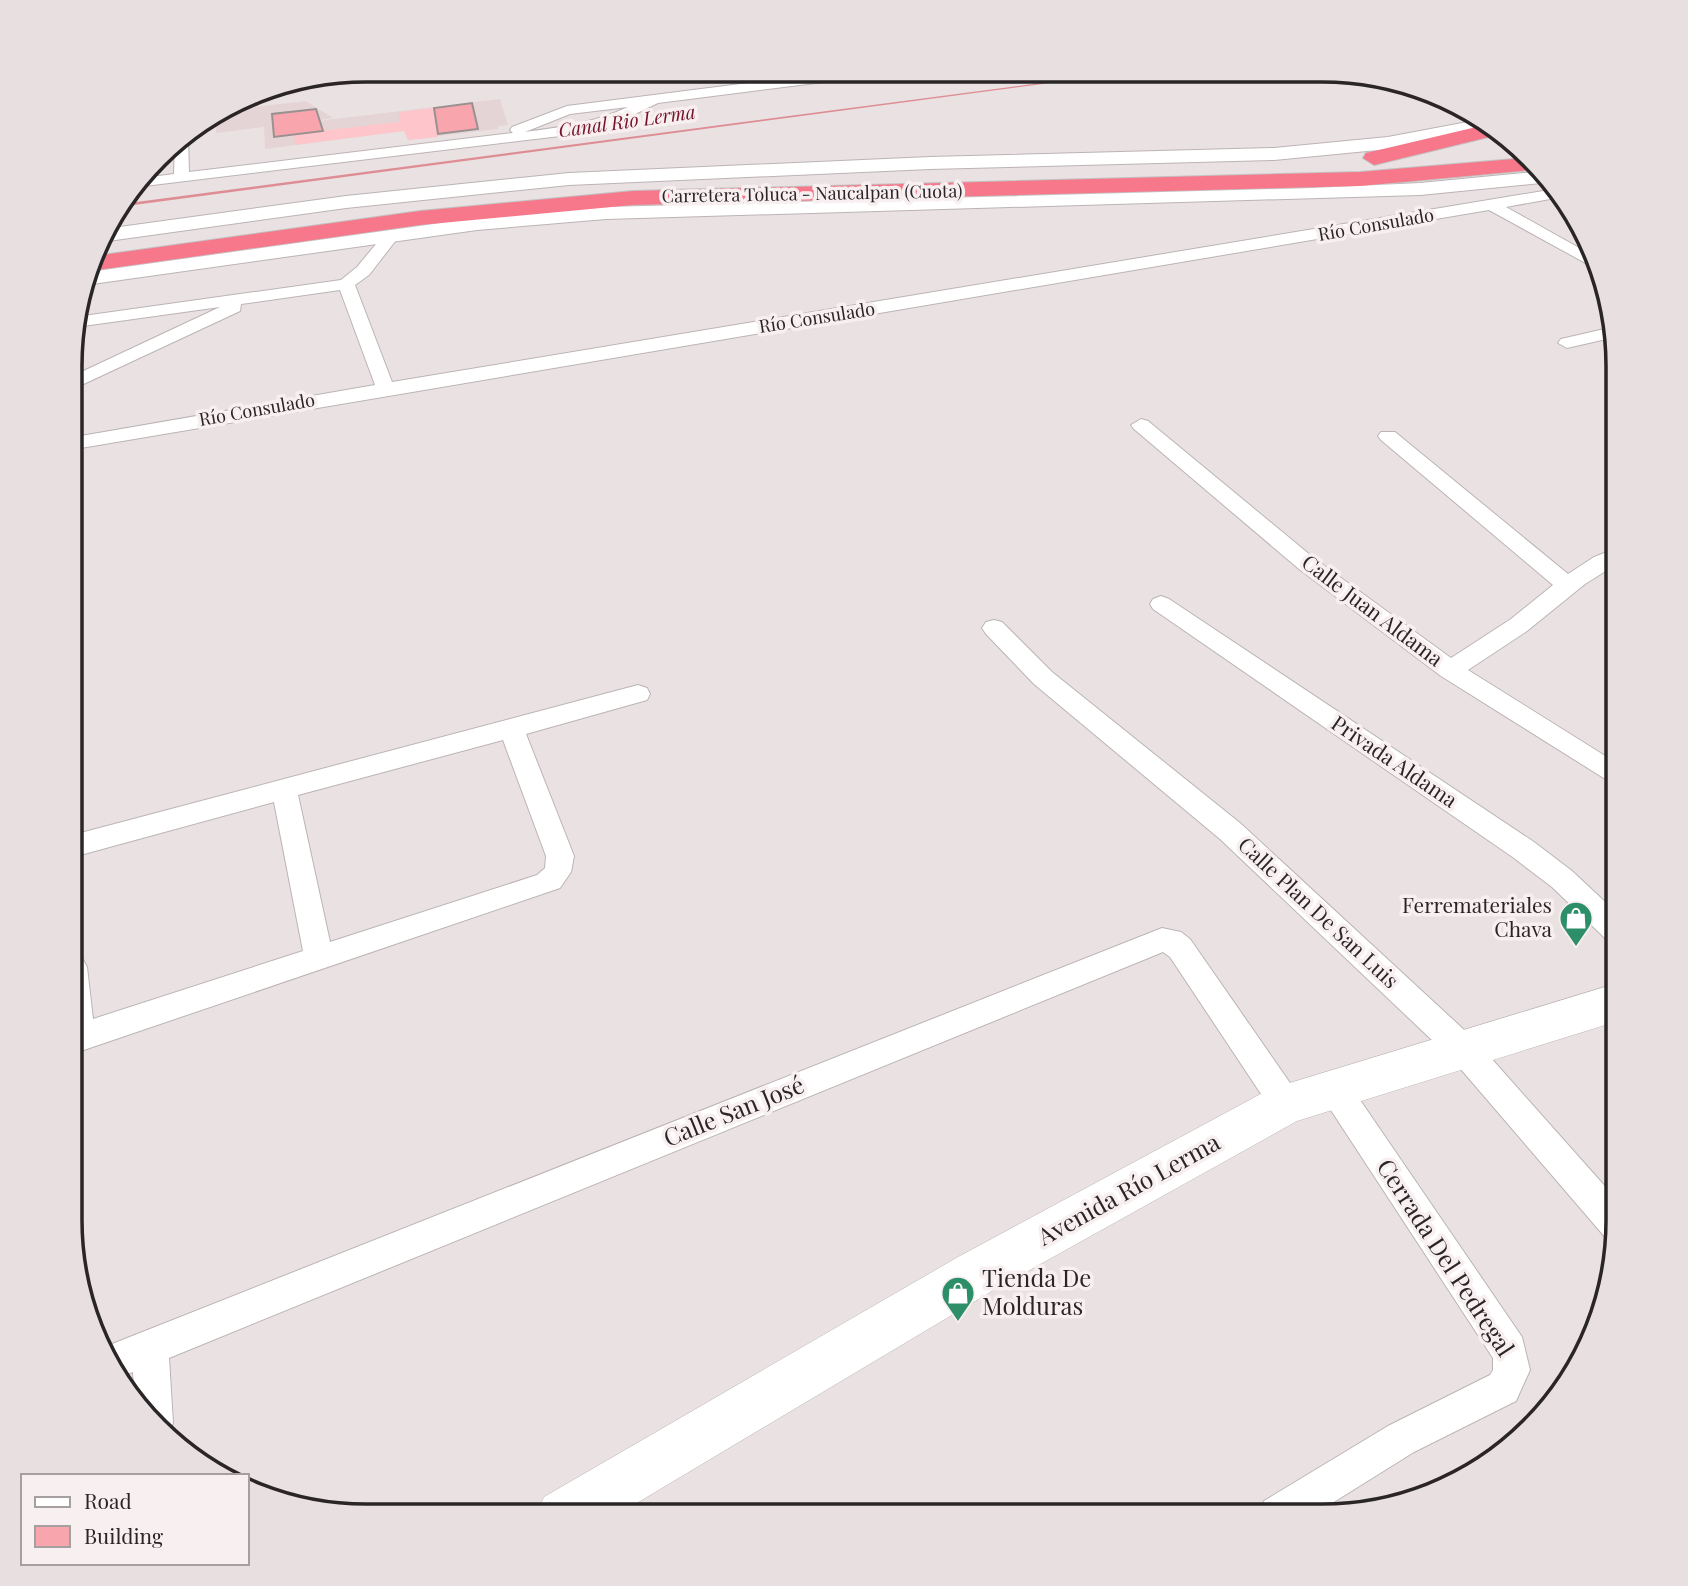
<svg xmlns="http://www.w3.org/2000/svg" width="1688" height="1586" viewBox="0 0 1688 1586" font-family="'Playfair Display',serif">
	<style>
		.built { fill: #e5d4d5 }
		.green { fill: #fec6ca }
		.lines { fill: none; stroke-linecap: round; stroke-linejoin: round }
		.stream { fill: #de8d95; fill-rule: evenodd }
		.building { fill: #f9a5ad; stroke: #999191; stroke-width: 2 }
		.minor-casing { stroke: #bcb4b4; stroke-width: 2 }
		.tertiary-casing { stroke: #bcb4b4; stroke-width: 2 }
		.secondary-casing { stroke: #bcb4b4; stroke-width: 1 }
		.motorway-casing { stroke: #c3c2c3; stroke-width: 2 }
		.minor { fill: #fff; fill-rule: evenodd }
		.tertiary { fill: #fff; fill-rule: evenodd }
		.secondary { fill: #fff; fill-rule: evenodd }
		.motorway { fill: #f7788a; fill-rule: evenodd }
		.labels { text-anchor: middle; stroke-width: 7; stroke-linejoin: round; paint-order: stroke }
		.far-street-label { font-size: 18px; fill: #2a2627; stroke: #f8eff0 }
		.far-water-label { font-size: 19px; font-style: italic; fill: #74132b; stroke: #f8eff0 }
		.street-label { font-size: 21px; fill: #2a2627; stroke: #f8eff0 }
		.poi-label { font-size: 21px; fill: #2a2627; stroke: #f8eff0; text-anchor: end }
		.near-street-label { font-size: 24px; fill: #2a2627; stroke: #f8eff0 }
		.near-poi-label { font-size: 24px; fill: #2a2627; stroke: #f8eff0; text-anchor: start }
		.rim { fill: none; stroke: #2a2627; stroke-width: 3.5 }
	</style>
	<rect width="100%" height="100%" fill="#eae2e2"/>
	<path class="built" d="M500 99 508 125 498 126V129L408 140 404 131 265 149 264 127 216 133 217 117 229 110 306 101 333 118 285 125Z"/>
	<path class="green" d="M434 108 438 137 408 140 404 131 295 145 294 134 399 122V112Z"/>
	<g class="lines">
		<path class="stream" d="M1131 71H1140L119 207 121 204Z"/>
	</g>
	<path class="building" d="M472 103 478 129 438 134 434 108Z
		M316 109 323 131 274 137 272 114Z"/>
	<g class="lines">
		<defs>
			<path id="minor" d="M852 70H893L887 74 658 103 610 126 577 134 136 187 143 178 174 174 175 141 188 134 189 172 513 133 510 130 512 127 567 106ZM628 107C594 123 562 127 525 132L570 114Z
				M1555 189 1561 197 1506 207 1597 258 1600 271 1489 210 75 449V437L375 385 340 290 241 304 240 311 75 388V375L220 307 76 327V317L341 280 357 267 386 232 392 230 400 235 369 275 355 285 392 382Z
				M1613 327 1615 337 1567 348 1558 343 1561 339Z
				M1141 419 1148 421 1315 559 1451 658 1511 619 1553 585 1381 440 1378 436 1381 432H1395L1568 574 1594 557 1617 548V564L1585 584 1527 631 1468 670 1618 764V787L1441 676 1299 569 1134 429 1131 425Z
				M1161 596 1169 599 1534 842 1572 871 1618 914V944L1608 941 1552 887 1514 858 1153 609 1150 604 1153 599Z
				M994 620 1002 622 1052 672 1240 823 1475 1040 1618 1201 1613 1240 1605 1237 1453 1060 1220 839 1034 684 986 634 982 628 986 622Z
				M638 685 647 688 650 694 647 700 526 734 574 856 571 872 560 888 72 1054V954L82 958 87 967 93 1019 303 951 274 802 73 857V835ZM503 740 546 856 545 868 537 875 330 942 298 795Z
				M1162 928 1181 932 1190 939 1297 1093 1302 1104 1297 1115 1286 1119 1275 1115 1170 957 1163 952 169 1358 173 1423 168 1434C140 1412 135 1408 133 1372L120 1377 102 1348Z
				M1334 1073 1345 1078 1522 1337 1530 1370 1516 1401 1414 1452 1313 1515H1259L1264 1501 1388 1426 1490 1375 1493 1370V1358L1323 1098 1318 1088 1323 1078Z"/>
			<path id="tertiary" d="M1478 120 1489 128 1388 149 1274 160 930 169 569 185 346 208 101 242 105 229 346 196 569 173 930 157 1274 148 1388 137Z
				M1545 171 1551 182 1420 195 606 219 477 230 85 285 89 272 477 218 606 207 1313 188 1420 183Z"/>
			<path id="secondary" d="M1618 983V1021L1297 1121 992 1291 615 1516H536L544 1497 958 1257 1270 1089Z"/>
			<path id="motorway" d="M1485 125 1497 135 1374 165 1363 158 1366 153Z
				M1527 158 1542 169 1360 186 633 205 420 225 90 271 95 256 420 211 633 191 1360 172Z"/>
		</defs>
		<use href="#minor" class="minor-casing"/>
		<use href="#tertiary" class="tertiary-casing"/>
		<use href="#secondary" class="secondary-casing"/>
		<use href="#motorway" class="motorway-casing"/>
		<use href="#minor" class="minor"/>
		<use href="#tertiary" class="tertiary"/>
		<use href="#secondary" class="secondary"/>
		<use href="#motorway" class="motorway"/>
	</g>
	<defs>
		<symbol id="shop-pin" viewBox="-11 -11 22 30"><path d="M0 17L-7.5 6A9.5 9.5 0 1 1 7.5 6Z" fill="#2d8f69" stroke="#f8eff0"/><path d="M-5-2.5h2.3a2.7 3.5 0 0 1 5.4 0H5L5.5 6h-11ZM-1.5-2.5h3a1.5 2.3 0 0 0-3 0Z" fill="#fff"/></symbol>
	</defs>
	<g fill-rule="evenodd">
		<use href="#shop-pin" x="1557" y="899" width="38" height="52"/>
		<use href="#shop-pin" x="939" y="1274" width="38" height="52"/>
	</g>
	<g class="labels">
		<g class="far-street-label">
			<text transform="translate(812 194) rotate(-1)" y="6">Carretera Toluca - Naucalpan (Cuota)</text>
			<text transform="translate(1376 225) rotate(-10)" y="6">Río Consulado</text>
			<text transform="translate(817 318) rotate(-9)" y="6">Río Consulado</text>
			<text transform="translate(257 410) rotate(-10)" y="6">Río Consulado</text>
		</g>
		<g class="far-water-label">
			<text transform="translate(627 121) rotate(-8)" y="7">Canal Rio Lerma</text>
		</g>
		<g class="street-label">
			<text transform="translate(1372 611) rotate(37)" y="7">Calle Juan Aldama</text>
			<text transform="translate(1394 762) rotate(34)" y="7">Privada Aldama</text>
			<text transform="translate(1318 913) rotate(43)" y="7">Calle Plan De San Luis</text>
		</g>
		<g class="poi-label">
			<text x="1552" y="913">Ferremateriales<tspan x="1552" dy="24">Chava</tspan></text>
		</g>
		<g class="near-street-label">
			<text transform="translate(734 1112) rotate(-22)" y="8">Calle San José</text>
			<text transform="translate(1129 1190) rotate(-29)" y="8">Avenida Río Lerma</text>
			<text transform="translate(1445 1258) rotate(57)" y="8">Cerrada Del Pedregal</text>
		</g>
		<g class="near-poi-label">
			<text x="982" y="1287">Tienda De<tspan x="982" dy="28">Molduras</tspan></text>
		</g>
	</g>
	<path d="M0 0H1688V1586H0ZM366 82H1322A284 284 0 0 1 1606 366V1220A284 284 0 0 1 1322 1504H366A284 284 0 0 1 82 1220V366A284 284 0 0 1 366 82Z" fill="#e8dfe0" fill-rule="evenodd"/>
	<path class="rim" d="M366 82H1322A284 284 0 0 1 1606 366V1220A284 284 0 0 1 1322 1504H366A284 284 0 0 1 82 1220V366A284 284 0 0 1 366 82Z"/>
	<rect x="21" y="1474" width="228" height="91" fill="#f8eff0" stroke="#a69fa0" stroke-width="2"/>
	<rect x="35" y="1497" width="35" height="10" fill="#ffffff" stroke="#a69fa0" stroke-width="2"/>
	<text x="84" y="1509" font-size="21" fill="#2a2627">Road</text>
	<rect x="35" y="1526" width="35" height="21" fill="#f9a5ad" stroke="#a69fa0" stroke-width="2"/>
	<text x="84" y="1544" font-size="21" fill="#2a2627">Building</text>
</svg>
